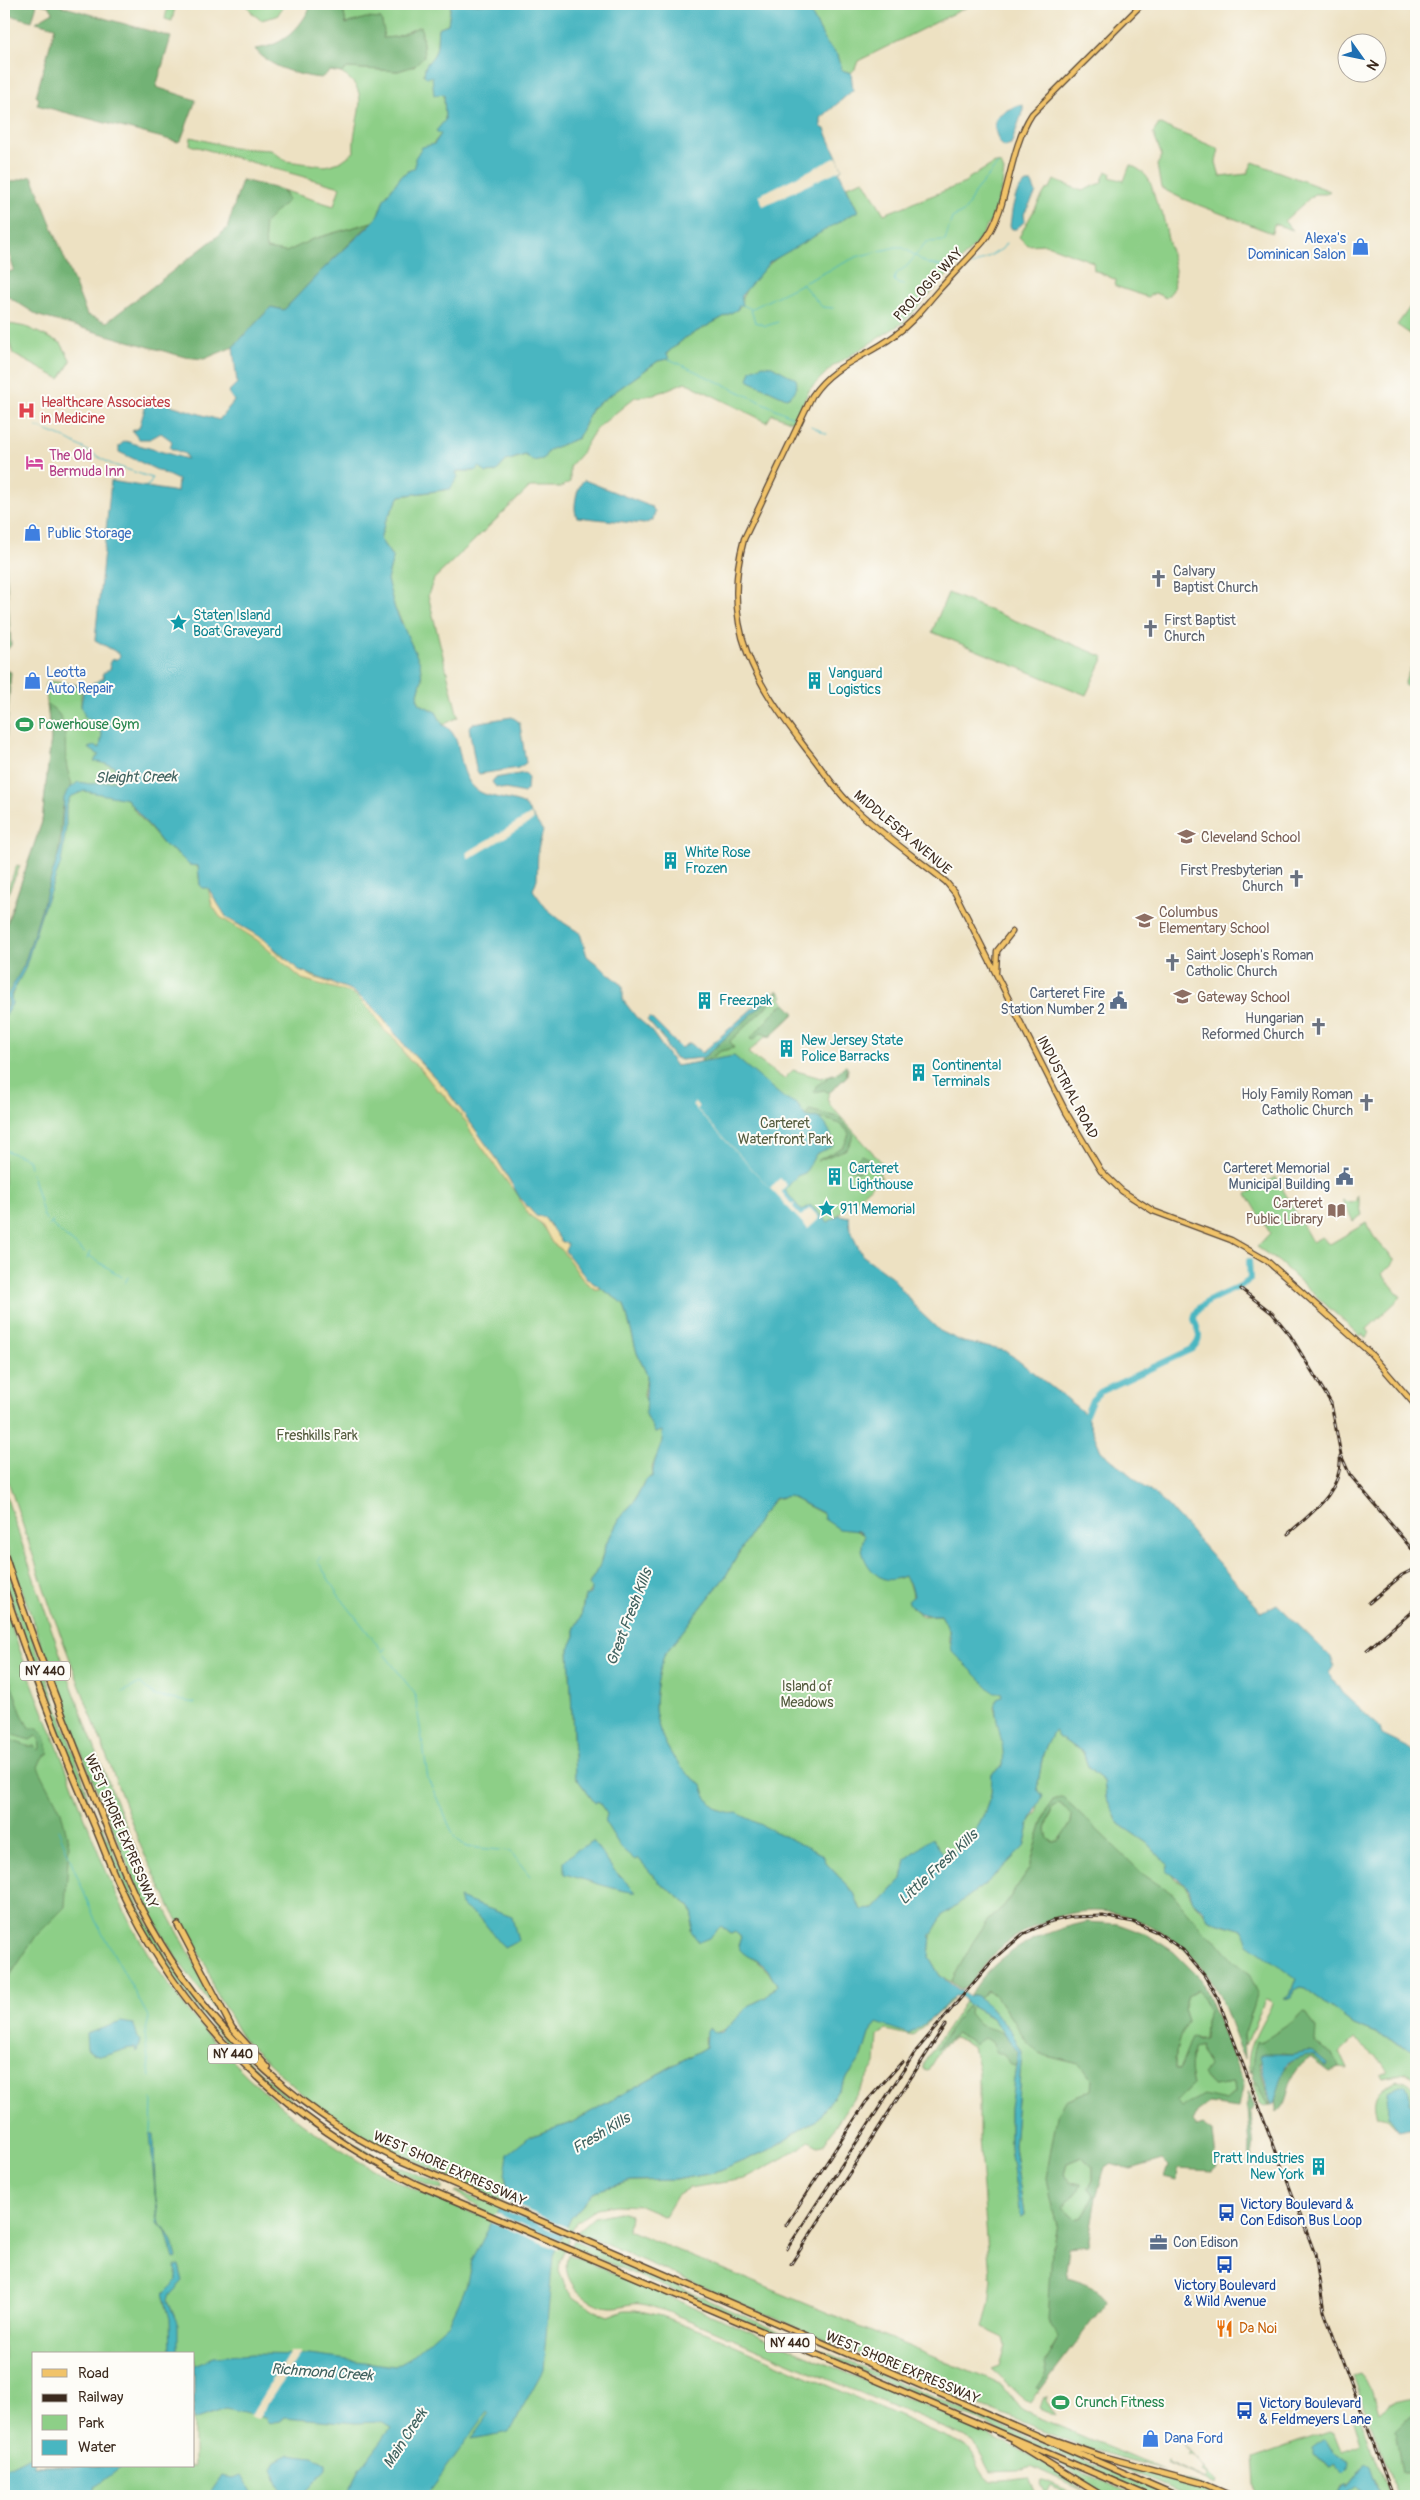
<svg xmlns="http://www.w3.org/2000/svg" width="1420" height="2500" viewBox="0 0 1420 2500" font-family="Pangolin,sans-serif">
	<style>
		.green { fill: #8dcf87; stroke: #647c52; fill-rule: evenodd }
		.forest { fill: #72b274; stroke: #566e49; fill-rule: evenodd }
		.sand { fill: #eeda9e; stroke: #94825e }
		.water { fill: #48b6c1; stroke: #427070; fill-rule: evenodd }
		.pier { fill: #ede1c2 }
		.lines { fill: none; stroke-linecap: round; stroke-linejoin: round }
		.stream { stroke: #48b6c1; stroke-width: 1 }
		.river { stroke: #48b6c1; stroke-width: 6 }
		.major-casing { stroke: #564537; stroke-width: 7 }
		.highway-casing { stroke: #564537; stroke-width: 8 }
		.major { stroke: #f1c369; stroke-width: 4.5 }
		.highway { stroke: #f1c369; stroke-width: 5 }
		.rail-casing { stroke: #3b2a1e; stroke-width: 3 }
		.rail { stroke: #fdfcf7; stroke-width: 1; stroke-dasharray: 4; stroke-linecap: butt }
		.labels { text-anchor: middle; stroke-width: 4; stroke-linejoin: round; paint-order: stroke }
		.shield { fill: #fdfcf7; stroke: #75695f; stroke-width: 1 }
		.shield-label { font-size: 12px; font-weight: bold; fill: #3b2a1e }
		.shop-label { font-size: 14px; fill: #366cbe; stroke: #fdfcf7; text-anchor: start }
		.street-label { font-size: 14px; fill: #3b2a1e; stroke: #fdfcf7 }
		.health-label { font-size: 14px; fill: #be3a42; stroke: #fdfcf7; text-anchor: start }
		.hotel-label { font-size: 14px; fill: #b23c85; stroke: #fdfcf7; text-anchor: start }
		.worship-label { font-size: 14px; fill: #5b616d; stroke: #fdfcf7; text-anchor: start }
		.culture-label { font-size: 14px; fill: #0d838f; stroke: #fdfcf7; text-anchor: start }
		.leisure-label { font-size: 14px; fill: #27864d; stroke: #fdfcf7; text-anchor: start }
		.education-label { font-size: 14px; fill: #785e54; stroke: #fdfcf7; text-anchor: start }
		.service-label { font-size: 14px; fill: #4e5e75; stroke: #fdfcf7; text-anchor: end }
		.park-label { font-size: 14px; fill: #545c3e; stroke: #fdfcf7 }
		.transit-label { font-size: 14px; fill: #164399; stroke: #fdfcf7; text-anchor: start }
		.food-label { font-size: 14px; fill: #c56008; stroke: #fdfcf7; text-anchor: start }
		.water-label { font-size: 15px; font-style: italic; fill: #40625f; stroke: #fdfcf7 }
	</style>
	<rect width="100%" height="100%" fill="#fdfcf7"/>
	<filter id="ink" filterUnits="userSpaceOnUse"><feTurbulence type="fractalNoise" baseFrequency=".02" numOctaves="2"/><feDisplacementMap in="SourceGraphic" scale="10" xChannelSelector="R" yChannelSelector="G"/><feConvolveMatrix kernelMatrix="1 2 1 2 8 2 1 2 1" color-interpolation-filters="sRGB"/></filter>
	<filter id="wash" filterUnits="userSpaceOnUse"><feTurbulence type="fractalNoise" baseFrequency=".0096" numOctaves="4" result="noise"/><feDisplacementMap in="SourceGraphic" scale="20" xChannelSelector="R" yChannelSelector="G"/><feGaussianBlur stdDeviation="1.12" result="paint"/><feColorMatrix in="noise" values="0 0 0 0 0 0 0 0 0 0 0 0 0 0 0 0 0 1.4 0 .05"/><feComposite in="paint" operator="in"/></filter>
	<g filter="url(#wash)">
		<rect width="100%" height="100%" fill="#ede1c2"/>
		<path class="green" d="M246 4H285L277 16 261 20 253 14Z
			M345 4H451L448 24 438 28C437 35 438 47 435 53 430 63 425 61 424 75L432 76 444 94 445 120 441 134 415 167 402 175 384 199 378 216 372 222 313 239 286 253 266 249 263 224 288 200 282 190 334 206 340 187 190 145 191 137 233 148 271 150 286 161 325 166 340 162 354 152C351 118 376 93 341 73L347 68 398 71 414 66 424 55 421 26 396 37 383 38 366 18 346 25 343 8Z
			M805 4H973L858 61 855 69 851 73 842 70 838 55 827 44Z
			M168 5 175 7 172 21 165 19Z
			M1159 124 1219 149 1216 162 1220 177 1247 174 1253 162 1330 191 1326 194H1314L1284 221 1293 230 1274 224 1272 233 1183 199 1161 188 1157 165 1162 156 1153 133Z
			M995 163 1001 164 1004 171 1002 186 993 217 976 244 904 322 832 367 810 389 793 422 772 414 767 422 685 382 654 395 635 397 595 430 580 455 570 466V482L561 487H530L434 579 428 595 458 717 443 725 436 712 420 704 417 698 422 679 401 620 395 609 387 580 393 558 380 539 385 522 400 496 445 490 458 471H475L480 467 486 473 496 472 506 461 526 455 529 457 578 438 592 408 658 361 668 359 667 353 685 338 738 309C751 260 817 235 858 211L846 186 864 180 884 214 965 183 969 178Z
			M1130 165C1159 177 1148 195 1162 212L1175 270 1173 290 1166 298 1155 293 1147 297 1115 286 1116 280 1094 270 1093 262 1045 244 1027 245 1019 237 1045 191 1050 188 1054 180 1082 191 1101 183 1106 171 1111 173 1110 177 1124 181Z
			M1415 300 1416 301V338L1397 325Z
			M4 323 26 327 61 343 71 361 60 379 13 354Z
			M948 593 1104 657 1086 695 932 632Z
			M4 669 11 672 4 772Z
			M1410 669 1416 672V690L1404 685Z
			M48 681 73 684 81 689V706L102 734V746L100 748 94 746C98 757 103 762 115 766L127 799 135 811 164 845 178 854 189 865 198 866 200 885 208 887 358 994 445 1088 520 1198 586 1278 624 1304 637 1353 647 1375 644 1396 662 1430 664 1440 652 1467 653 1476 645 1480 634 1502 621 1516 605 1546 600 1565 589 1584 592 1589 584 1599 581 1617 575 1627V1636L569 1649 575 1776 595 1803 598 1801 638 1857 657 1880 690 1906 693 1916 691 1932 709 1938 721 1926 731 1934 735 1932 741 1937 738 1946C754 1963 766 1963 777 1985L766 1997 750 2005 730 2027 716 2033 713 2031 705 2037 706 2047 571 2123 529 2137 505 2175C509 2194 500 2209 491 2225L555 2251 571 2218 595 2191 631 2181 675 2180 714 2173 769 2150 818 2118 862 2057 869 2034 877 2022 954 1999 912 2036 886 2030 878 2035 876 2064 823 2145 818 2146 809 2141 801 2148 744 2179 689 2188 678 2194 665 2216 642 2206 616 2205 597 2208 576 2222 560 2260 559 2271 566 2288 575 2298 593 2310 608 2316 624 2310H636L662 2316 707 2333 963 2444C977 2454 981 2479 992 2480 1004 2481 1017 2478 1028 2477L1036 2496H4V1604C23 1663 47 1721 70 1778 90 1831 109 1885 137 1935 196 2039 290 2130 398 2182 424 2194 451 2204 477 2215L480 2207 455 2192 457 2191 482 2201 486 2193 378 2145 338 2121 302 2094 243 2039 213 1987 208 1968 174 1914 141 1847 52 1612 4 1469V932L42 822 51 738 45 684ZM34 2354H194V2466H34Z
			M17 865 20 866 6 898 4 897Z
			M778 990 783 996 781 999 795 1013 770 1037 766 1036 748 1053 784 1079 793 1070 821 1078 833 1074 835 1075 845 1065 848 1069 847 1076 829 1093 827 1099 830 1105 883 1164 879 1176 882 1177 828 1223 823 1218 812 1229 769 1189 734 1056 703 1063 701 1060Z
			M1276 1177 1312 1242 1322 1237 1330 1244 1366 1223 1374 1237 1395 1261 1382 1274 1401 1297 1367 1329 1370 1333 1366 1338 1362 1334 1360 1336 1279 1262 1257 1247 1270 1233 1247 1194Z
			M1357 1195 1362 1215 1353 1221 1342 1200 1351 1203 1356 1201Z
			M4 1490C43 1606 82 1722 130 1835 156 1898 193 1956 223 2017L221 2018 176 1958 141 1897 105 1810 68 1720 4 1539Z
			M789 1496 866 1536 862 1540 896 1579 904 1576C913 1587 914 1595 912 1608L922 1616 941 1615 949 1629V1641L1001 1693 1002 1697 994 1707 1005 1754 1003 1766 992 1774C991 1781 992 1788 991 1794 985 1816 968 1852 945 1856L932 1839 906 1859 902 1879 874 1909 861 1911 854 1893 826 1863 823 1855 728 1815C713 1806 705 1802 701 1784 677 1771 657 1736 655 1708 655 1692 659 1671 664 1655L725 1577 760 1517 775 1499Z
			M4 1558 81 1773 90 1807 66 1750 21 1628 4 1578Z
			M1054 1729 1058 1737 1083 1752 1089 1769 1104 1781 1106 1797 1119 1824 1147 1843 1168 1865 1175 1879C1188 1883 1187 1891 1193 1900 1198 1908 1203 1908 1209 1920L1243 1930 1275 1962 1296 1979 1289 1999 1293 1990 1300 1987 1305 1988 1354 2025 1416 2050V2078L1406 2073 1383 2077 1381 2074 1388 2071 1380 2060 1354 2039 1340 2052 1348 2069 1339 2068 1333 2054 1315 2043 1301 2013 1294 2021 1260 2044 1257 2042 1251 2073C1241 2054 1264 2021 1272 2004L1271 2001 1265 2000 1246 2045 1244 2035 1254 2005 1054 1845 1075 1823 1074 1809 1063 1798 1047 1809 1029 1869 1004 1906 987 1921 951 1982 940 1976 929 1957 931 1935 943 1915 988 1882 1024 1847 1030 1821 1038 1811 1037 1789 1043 1754Z
			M1059 1804 1072 1815 1071 1823 1058 1841 1053 1842 1048 1839 1046 1830 1052 1807Z
			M102 1825C119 1862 134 1899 154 1935 201 2020 270 2093 354 2144 383 2161 412 2171 442 2186V2190C426 2187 385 2164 370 2156 269 2100 187 2014 134 1911 121 1884 109 1856 97 1828Z
			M1198 1990 1209 2010 1205 2021 1204 2038H1192L1179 2070 1175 2069C1175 2054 1178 2033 1188 2022L1184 2010 1188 1996Z
			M987 1991 996 1996 1029 2044 1039 2054 1079 2064 1092 2078V2090L1065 2100 1047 2178 1050 2200 1057 2225 1052 2248 1059 2337 1051 2350 1046 2375 1038 2388 1041 2389 1031 2404C1015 2395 1006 2380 992 2369L1000 2366 1006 2346 1004 2338 983 2328 989 2305 992 2278 990 2276 979 2139V2071L973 2047 964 2041 953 2038 941 2048 928 2070 923 2069V2064L966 2000 967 2004 992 2018 1018 2052 1010 2108V2147L1020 2216 1024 2214 1014 2146 1022 2052 1011 2031 985 2002 978 1998Z
			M1201 2045 1202 2053 1209 2066 1202 2074 1213 2086 1233 2083 1234 2094 1226 2101 1192 2103 1182 2107 1176 2101 1193 2085C1189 2070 1189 2062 1195 2047Z
			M1397 2079 1406 2081 1416 2091V2113L1415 2107 1409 2104 1408 2092 1389 2096 1388 2116 1399 2131 1386 2118 1377 2116C1370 2096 1379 2088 1397 2079Z
			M1254 2082 1268 2104 1269 2101 1271 2104 1262 2105 1260 2103 1253 2085Z
			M1082 2157 1093 2167V2180L1089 2188 1094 2195 1083 2217 1075 2219 1063 2208 1081 2184 1070 2182 1064 2175 1067 2163Z
			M619 2212 630 2215 628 2230 1002 2385 1023 2411 1164 2471 1094 2451 937 2389 577 2232 594 2217Z
			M574 2240 816 2348 1170 2496H1154L585 2253 571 2246Z
			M568 2254 974 2427 1030 2455 1087 2491 1030 2466 1018 2471 990 2472 974 2443 963 2436 686 2319C672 2314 656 2306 641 2304 631 2302 620 2308 610 2307 585 2305 559 2280 568 2254Z
			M1360 2375 1373 2391 1379 2412 1389 2404 1416 2398V2472L1413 2477 1416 2496H1398L1353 2377Z
			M1046 2395 1045 2400 1056 2415 1039 2408 1042 2399Z
			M1358 2412 1390 2496H1380L1375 2479 1363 2467 1346 2488 1344 2485 1336 2496H1256L1253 2458 1329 2431 1334 2433 1341 2451 1361 2444 1352 2415ZM1325 2439 1333 2452 1339 2470 1335 2464 1329 2467 1312 2455Z
			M1181 2441 1217 2481 1216 2484 1165 2462 1167 2459V2462L1206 2479 1209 2473 1203 2470 1205 2468 1194 2456 1188 2454 1190 2452Z
			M1053 2460 1138 2496H1106Z
			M1108 2461 1201 2485 1226 2496H1187Z
			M1042 2480H1044L1080 2496H1074L1050 2486 1046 2494 1049 2496H1046L1040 2484Z
			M1357 2486 1366 2496H1343Z"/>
		<path class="forest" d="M4 4H37L32 21 4 14Z
			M41 4H54L171 37 156 87 196 100 181 140 178 142 37 105 39 99 36 96 55 27 36 22 53 12 49 6Z
			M312 4H345L343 8 346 24 366 18 381 19 384 31 383 38 396 37 421 26 424 56 414 66 398 71 347 68 341 73 330 71 321 78C299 76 269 67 255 49 283 46 300 29 312 4Z
			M32 176 87 315 107 322 227 229 242 180 282 190 288 200 264 224 266 249 286 252 313 239 372 222 320 272 284 310 271 307 233 347 204 359 185 357 39 316 4 294V274L14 270 4 238V184Z
			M4 536 11 645 4 654Z
			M4 669 9 673V678L4 756Z
			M47 705C70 714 64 743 66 762 67 770 70 778 72 785 57 803 63 837 57 859L24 965C17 979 10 1003 4 1012V932L42 822 51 738Z
			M778 990 779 994 775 999 730 1041 734 1048 721 1051 703 1063 701 1060Z
			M786 1004 795 1013 770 1036 761 1033 753 1040 750 1039 778 1008Z
			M846 1066 847 1076 829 1093 824 1090 814 1092 816 1086 833 1074 835 1077Z
			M809 1110 838 1117 854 1135 847 1149 817 1161 844 1146 849 1134C840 1118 820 1119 806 1117Z
			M861 1155 871 1160 858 1172 848 1168Z
			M4 1662 21 1712 29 1728H38L45 1736 49 1753 42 1758 38 1767 61 1811 69 1844 65 1907 36 1936 4 1985V1738L28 1746H35L39 1750 40 1748 39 1738 36 1736 30 1740 4 1732Z
			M1060 1798H1064L1144 1875 1173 1894 1205 1933 1218 1941 1234 1961 1248 1972 1258 1993 1244 2035 1245 2059C1234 2037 1228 2011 1216 1989 1195 1948 1141 1910 1093 1911 1064 1911 1036 1924 1012 1939 990 1952 981 1976 962 1990L951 1982 973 1942 987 1921 1004 1906 1029 1869 1047 1809 1053 1800ZM1059 1804 1072 1815 1071 1823 1058 1841 1053 1842 1048 1839 1046 1830 1052 1807Z
			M1087 1922 1118 1924 1148 1935 1174 1952 1201 1979 1243 2081 1239 2108 1208 2104 1197 2112 1192 2122 1196 2127 1202 2125 1213 2133 1217 2166 1212 2171 1178 2169 1177 2181 1164 2178 1168 2166 1162 2160 1131 2169 1111 2163 1105 2167 1096 2197 1088 2245 1069 2247 1066 2272 1068 2278C1080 2282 1103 2288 1107 2301L1041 2389 1037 2388 1046 2375 1044 2363 1059 2337 1048 2321 1052 2248 1057 2225 1050 2200 1046 2178 1057 2115 1065 2100 1091 2090 1092 2078 1079 2064 1039 2054 1029 2044 996 1996 987 1991 978 1998 975 1995 969 1997C994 1953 1040 1932 1087 1922ZM1198 1990 1209 2010 1205 2021 1204 2038 1199 2039 1192 2037 1179 2070 1175 2069C1174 2055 1179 2033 1188 2022L1184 2010 1188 1996ZM1201 2045 1202 2053 1209 2066 1202 2074 1213 2086 1233 2083 1234 2094 1226 2101 1204 2096 1182 2107 1176 2101 1193 2085C1189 2070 1189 2062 1195 2047ZM1082 2157 1093 2167V2180L1089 2188 1094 2195 1083 2217 1075 2219 1063 2208 1079 2189 1081 2184 1070 2182 1064 2175 1067 2163Z
			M966 2006 970 2008 969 2013C982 2032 995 2026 1006 2036 1011 2040 1014 2047 1018 2052L1016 2066 1010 2065 1004 2054 996 2052 992 2042 984 2038 974 2045 970 2040 956 2034 936 2050Z
			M1306 2012 1316 2029 1315 2043 1333 2054 1339 2068 1329 2072 1310 2058C1283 2075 1293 2100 1277 2112 1270 2094 1287 2045 1313 2056 1318 2058 1322 2063 1325 2066L1326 2064 1314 2052 1309 2051 1292 2054 1283 2053 1259 2063 1269 2101 1268 2104C1251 2077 1248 2073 1257 2041L1260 2043 1294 2021 1301 2013Z
			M1248 2091 1255 2108 1250 2112C1250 2127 1258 2149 1249 2162L1250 2147 1247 2109Z
			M1416 2415V2459L1409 2473H1402L1395 2430 1404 2421Z"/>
		<path class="sand" d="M208 887 227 918 264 939 281 956 313 977 351 990 376 1010 406 1047 445 1088 497 1159 517 1193 510 1186 469 1129 468 1124 440 1091 437 1090 420 1068 409 1060 396 1040 385 1031 373 1013 354 994 302 979 257 940 220 917 212 905Z
			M520 1198 536 1216 544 1217 561 1241 568 1244 567 1248 586 1277 601 1289H595L583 1280 561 1249 552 1243 542 1224 529 1215 520 1201Z"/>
		<path class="water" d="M451 4H806L827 44 838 55 842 70 851 73 853 90 821 118V127L825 129 842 169 839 172 858 211 770 262 741 296 743 305 739 306 738 309 685 338 667 353 669 359 658 361 592 408 578 438 549 450 543 459 533 461 525 455 506 461 496 472 486 473 480 467 475 471H458L456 472 458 477 450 489 400 496 385 522 380 539 393 558 387 580 395 609 420 663 422 679 417 698 420 704 436 712 443 725C467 736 453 776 480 792 490 798 514 799 525 805L543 831 538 849 537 879 533 890 546 908 564 923 580 933 587 956 619 982 623 987V1000L636 1017 649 1028 676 1066 734 1056 784 1098 797 1104 806 1117C810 1118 815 1117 818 1118 826 1121 834 1138 833 1146L816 1154 805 1173 797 1176 785 1190 802 1211 810 1205 828 1222 839 1215 849 1217 850 1230 862 1255 892 1277 919 1311 940 1331 963 1342 1006 1351 1078 1408 1086 1415 1101 1451 1168 1506 1262 1612 1277 1604 1331 1657 1334 1666 1329 1673 1342 1693 1380 1727 1382 1735 1407 1747 1416 1755V2050L1354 2025 1305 1988 1300 1987 1294 1990 1292 1997 1285 1999 1290 1995 1296 1979 1248 1944 1243 1930 1209 1920 1203 1909 1193 1901 1189 1889 1182 1881 1167 1871 1168 1865 1147 1843 1119 1824 1106 1797 1104 1781 1089 1769 1083 1752 1058 1737 1054 1730 1043 1754 1037 1789 1043 1796 1030 1821 1024 1847 988 1882 943 1915 931 1935 929 1957 940 1976 969 1997 975 1995 985 2002 1011 2031 1022 2052 1014 2146 1024 2214 1020 2216 1010 2147V2108L1018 2052 992 2018 967 2004 961 1996H955L932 2018 909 2034 877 2023 869 2034 862 2057 818 2118 769 2150 714 2173 675 2180 631 2181 595 2191 571 2218 553 2255 543 2370 509 2432 471 2439 490 2413 488 2411 426 2496H346L360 2469 391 2428 381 2422 356 2423 283 2417 281 2421 269 2423 265 2418 226 2409 194 2420V2365L214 2357 252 2354 309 2355 395 2366 411 2357 449 2323 466 2287 472 2260 504 2199 507 2186 505 2175 508 2154 529 2137 571 2123 706 2047 707 2030 709 2028 716 2033 722 2032 750 2005 766 1997 777 1985C773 1978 770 1971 763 1965 755 1958 743 1957 738 1946L741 1937 735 1932 731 1934 721 1926 709 1938 699 1942 691 1932 693 1916 690 1906 657 1880 638 1858 635 1860 621 1848 605 1822 607 1814 598 1801 595 1803 575 1776 569 1649 575 1636V1627L581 1617 585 1596 590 1594 591 1589 589 1584 600 1565 605 1546 621 1516 634 1502 645 1480 653 1476C651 1459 665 1447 662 1431L655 1433 645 1413 647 1375 637 1353 624 1304 586 1278 565 1251 568 1244 561 1241 544 1217 536 1216 520 1198 497 1159 445 1088 406 1047 376 1010 351 990 299 970 264 939 227 918 208 888H203L200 885 198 866 189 865 178 854 164 845 127 799 84 791 70 797 66 808V828L61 863 42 912 25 969 11 995 12 1004 4 1018V1012L9 1004 7 996 24 965 57 859 61 846 64 798 67 791 78 782 91 784 121 780 114 766 94 761 99 755 88 748 94 746 100 748 102 734 95 723 85 717 81 706 83 692 73 684 85 687 104 678 102 674 111 668 109 664 111 660 117 659 120 656 118 653 95 640 111 481 177 492 178 480 119 452V446L125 441 187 459 185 454 170 448 172 441 161 433 150 439H139L132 431 139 428 148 398 219 420 234 401 228 392 237 383 233 347 271 307 284 310 320 272 368 227 378 216 384 199 402 175 415 167V158L422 147 434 144 441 134 436 131 445 120 444 94 434 95 432 76 427 78 424 75C425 61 430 63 435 53 438 47 437 35 438 28L448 24ZM789 1496 823 1513 824 1519 839 1529 859 1531 865 1536C856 1550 869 1573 884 1579 891 1581 898 1578 904 1576L911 1585 914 1596 908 1601C916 1616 926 1615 941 1615L949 1629 952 1651 994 1693H1001L1002 1697 997 1699C991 1715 1006 1742 1003 1766L992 1774C991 1781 992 1788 991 1794 985 1816 968 1852 945 1856L932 1838 906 1859 902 1879 874 1909 861 1910 854 1893 826 1863 823 1855 737 1813C719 1816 705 1801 702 1784 677 1771 657 1736 655 1708 655 1692 659 1671 664 1655L725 1577 760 1517 775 1498Z
			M1018 105H1023V110L1011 145 1005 147C999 144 998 139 996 133 990 115 1004 112 1018 105Z
			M1026 183H1032L1036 193 1024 214 1025 221 1016 229H1012L1010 226C1012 212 1013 191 1026 183Z
			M763 365 772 366 796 379C799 387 794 396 786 398L749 381 748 379 751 370Z
			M584 480 652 507 655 512 653 520 644 524 577 517C572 509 577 486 584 480Z
			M512 717 518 721 520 725 526 763 518 768 479 774 476 769 469 727 474 723Z
			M525 773 528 776 527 790 524 793 496 787 492 782 495 778Z
			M772 991V996L703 1058 680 1060 674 1057 667 1048 666 1042 647 1020 650 1017 681 1048 690 1043 702 1053Z
			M593 1841 612 1868 636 1892C627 1894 577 1877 564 1874V1862L575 1851Z
			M459 1898 512 1917 518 1941 504 1948 482 1920 461 1905Z
			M121 2022 133 2024C137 2030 136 2036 140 2041L137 2052 135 2048C119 2047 103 2064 87 2049L86 2034Z
			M1308 2051 1313 2052 1327 2064 1326 2067 1314 2056 1307 2055 1291 2060 1286 2065 1274 2103 1271 2104 1259 2056 1263 2054H1292Z
			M1399 2084 1405 2085 1408 2092 1409 2104 1415 2107 1416 2124 1413 2128 1399 2131 1388 2116 1387 2090Z
			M150 2134H154L155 2194 160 2224C170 2234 174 2244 177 2258L174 2259 166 2232 158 2223Z
			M179 2265 183 2281 170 2295 168 2301 178 2325V2354H171L170 2319 163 2294 177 2280 175 2266Z
			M1325 2439 1333 2452 1350 2462 1349 2469 1344 2474 1335 2464 1330 2467 1312 2455V2448Z
			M34 2454V2466H123L95 2487 92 2494 4 2496V2469Z
			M290 2454 312 2457 326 2463V2469L301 2496H283L272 2468 276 2461Z
			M1365 2463 1370 2466 1380 2496H1366L1357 2486 1343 2496H1336L1346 2484 1347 2488Z
			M222 2476 232 2479 241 2476 247 2483 254 2496H208Z"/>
		<path class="pier" d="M837 157 842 169 763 206 759 195Z
			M531 814 534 820 469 859 466 853Z
			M695 1102 699 1107 697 1109 770 1188 780 1178 787 1185 781 1191 792 1205 795 1203 793 1207 801 1216 810 1208 816 1214 819 1213 817 1215 820 1218 808 1229 694 1107 692 1105Z
			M501 2199 569 2228 565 2236 498 2207Z
			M495 2213 562 2242 558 2250 490 2221Z
			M290 2352H301L258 2419 249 2417Z"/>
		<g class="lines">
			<path class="stream" d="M972 266 1002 249 1006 243
				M802 284 822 307 833 308
				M905 285 898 284 894 280 896 274 908 265 926 242 945 241 952 218 965 211 976 190 998 164
				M743 305 751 309 856 257 896 247H902L928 264 949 267
				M751 310 755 322 766 326 778 322
				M669 359 795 418
				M811 426 827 434
				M37 427 65 438 111 464 152 478 150 484 146 486
				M4 1150 28 1159 30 1167
				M32 1174 44 1217 47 1221
				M51 1224 85 1253
				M48 1227 53 1221
				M88 1255 122 1277
				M87 1259 90 1252
				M125 1283 128 1277
				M318 1561 320 1557
				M319 1563 337 1593 383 1652 385 1648
				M385 1655 415 1694 428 1779 455 1838 467 1847 510 1851 530 1876
				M123 1692 140 1683 155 1696 195 1703
				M58 1829 96 1922 149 2018 145 2034 150 2077
				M151 2133 152 2099"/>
			<path class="river" d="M1086 1415 1092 1400 1100 1392 1192 1349C1203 1338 1199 1332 1194 1319 1196 1298 1239 1292 1250 1279L1249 1261"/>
		</g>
	</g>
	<g filter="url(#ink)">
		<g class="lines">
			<defs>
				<path id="major" d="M1142 4 1032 114C1007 152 1010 209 983 242 968 259 952 275 937 292 923 308 911 324 894 336 865 358 834 363 812 396L744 539C720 627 755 682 807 750 822 768 835 790 852 806 881 834 915 857 946 882L955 893 1066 1112 1101 1171 1122 1191 1153 1211 1231 1240 1266 1260 1370 1353 1416 1406
					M996 972 997 951 1012 932
					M1202 2483 1232 2496"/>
				<path id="highway" d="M4 1553C30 1632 60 1710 91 1787 107 1827 121 1868 140 1906 196 2016 286 2105 397 2159L1177 2496
					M4 1588C30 1666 59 1744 92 1820 105 1850 115 1881 131 1910 194 2033 293 2123 416 2184L1148 2496
					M178 1925 232 2028 268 2068
					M1049 2438 1101 2456 1202 2483
					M1014 2442 1102 2496"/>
			</defs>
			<use href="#major" class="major-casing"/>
			<use href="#highway" class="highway-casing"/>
			<use href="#major" class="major"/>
			<use href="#highway" class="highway"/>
			<defs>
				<path id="rail" d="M1241 1289 1272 1313 1290 1335 1331 1403 1341 1455 1350 1475 1416 1554
					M1288 1534C1311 1513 1343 1492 1340 1456
					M1369 1603 1402 1575 1416 1568
					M1367 1650 1416 1608
					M786 2225 866 2102 902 2062
					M787 2249 916 2051 992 1961 1023 1934 1052 1921 1072 1917 1103 1916 1133 1922 1157 1932 1183 1950 1204 1975 1218 1999 1315 2254 1324 2311 1393 2496
					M791 2264 945 2025"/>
			</defs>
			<use href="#rail" class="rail-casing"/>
			<use href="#rail" class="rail"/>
		</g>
	</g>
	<defs>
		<symbol id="shop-bare" viewBox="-9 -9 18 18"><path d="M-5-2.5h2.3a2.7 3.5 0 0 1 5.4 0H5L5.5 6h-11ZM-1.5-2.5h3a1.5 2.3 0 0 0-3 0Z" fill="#3f7fe0" stroke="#fdfcf7" stroke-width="2.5" paint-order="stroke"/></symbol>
		<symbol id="hospital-bare" viewBox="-9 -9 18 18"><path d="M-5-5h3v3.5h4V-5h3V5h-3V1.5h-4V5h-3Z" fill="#e0444e" stroke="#fdfcf7" stroke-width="2.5" paint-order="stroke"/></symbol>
		<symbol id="hotel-bare" viewBox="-9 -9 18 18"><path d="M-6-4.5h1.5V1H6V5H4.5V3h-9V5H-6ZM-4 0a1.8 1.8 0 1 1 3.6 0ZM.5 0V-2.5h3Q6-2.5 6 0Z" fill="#d1479c" stroke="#fdfcf7" stroke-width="2.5" paint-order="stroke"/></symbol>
		<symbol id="church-bare" viewBox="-9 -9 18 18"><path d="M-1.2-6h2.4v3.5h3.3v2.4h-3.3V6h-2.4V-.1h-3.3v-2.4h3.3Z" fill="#6b7280" stroke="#fdfcf7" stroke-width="2.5" paint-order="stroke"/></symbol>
		<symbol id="sight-bare" viewBox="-9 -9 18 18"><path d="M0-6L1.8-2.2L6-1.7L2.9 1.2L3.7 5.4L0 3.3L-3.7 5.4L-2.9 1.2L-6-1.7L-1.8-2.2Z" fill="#0f9aa8" stroke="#fdfcf7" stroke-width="2.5" paint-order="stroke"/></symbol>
		<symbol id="building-bare" viewBox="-9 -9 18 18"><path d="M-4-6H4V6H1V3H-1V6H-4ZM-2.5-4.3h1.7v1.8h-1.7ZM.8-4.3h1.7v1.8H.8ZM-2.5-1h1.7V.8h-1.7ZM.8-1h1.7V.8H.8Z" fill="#0f9aa8" stroke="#fdfcf7" stroke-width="2.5" paint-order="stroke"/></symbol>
		<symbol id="stadium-bare" viewBox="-9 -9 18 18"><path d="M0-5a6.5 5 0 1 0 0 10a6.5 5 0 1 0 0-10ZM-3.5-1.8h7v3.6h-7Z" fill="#2e9e5b" stroke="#fdfcf7" stroke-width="2.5" paint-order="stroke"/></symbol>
		<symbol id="school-bare" viewBox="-9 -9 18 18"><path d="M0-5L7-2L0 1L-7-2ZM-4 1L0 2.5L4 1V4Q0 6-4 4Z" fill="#8d6e63" stroke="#fdfcf7" stroke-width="2.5" paint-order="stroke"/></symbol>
		<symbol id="civic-bare" viewBox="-9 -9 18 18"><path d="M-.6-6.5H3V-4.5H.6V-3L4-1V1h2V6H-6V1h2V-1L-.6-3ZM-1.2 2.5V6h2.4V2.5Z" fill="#5c6f8a" stroke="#fdfcf7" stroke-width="2.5" paint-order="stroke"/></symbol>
		<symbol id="library-bare" viewBox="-9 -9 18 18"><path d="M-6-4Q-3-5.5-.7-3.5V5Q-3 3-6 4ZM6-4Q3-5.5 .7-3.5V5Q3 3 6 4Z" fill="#8d6e63" stroke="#fdfcf7" stroke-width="2.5" paint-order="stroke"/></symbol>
		<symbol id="bus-bare" viewBox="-9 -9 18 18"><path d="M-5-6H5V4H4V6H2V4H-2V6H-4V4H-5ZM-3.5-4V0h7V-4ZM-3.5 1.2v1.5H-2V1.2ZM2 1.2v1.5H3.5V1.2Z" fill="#1a4fb4" stroke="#fdfcf7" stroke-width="2.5" paint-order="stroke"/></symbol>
		<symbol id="office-bare" viewBox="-9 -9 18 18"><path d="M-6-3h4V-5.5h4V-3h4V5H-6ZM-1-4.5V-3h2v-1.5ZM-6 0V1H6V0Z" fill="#5c6f8a" stroke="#fdfcf7" stroke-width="2.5" paint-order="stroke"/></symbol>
		<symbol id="restaurant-bare" viewBox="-9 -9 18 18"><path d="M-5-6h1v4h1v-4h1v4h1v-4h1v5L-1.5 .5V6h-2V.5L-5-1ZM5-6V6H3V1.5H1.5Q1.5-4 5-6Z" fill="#e8710a" stroke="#fdfcf7" stroke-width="2.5" paint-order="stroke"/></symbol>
	</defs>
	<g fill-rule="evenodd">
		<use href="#shop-bare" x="1348" y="234" width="25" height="25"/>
		<use href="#hospital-bare" x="14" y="398" width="25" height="25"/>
		<use href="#hotel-bare" x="22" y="450" width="25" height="25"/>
		<use href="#shop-bare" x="20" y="520" width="25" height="25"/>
		<use href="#church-bare" x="1146" y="566" width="25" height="25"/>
		<use href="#sight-bare" x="166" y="610" width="25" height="25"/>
		<use href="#church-bare" x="1138" y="616" width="25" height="25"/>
		<use href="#shop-bare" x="20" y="668" width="25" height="25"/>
		<use href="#building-bare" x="802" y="668" width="25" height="25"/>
		<use href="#stadium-bare" x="12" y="712" width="25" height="25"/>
		<use href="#school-bare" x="1174" y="824" width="25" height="25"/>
		<use href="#building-bare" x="658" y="848" width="25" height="25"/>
		<use href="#church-bare" x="1284" y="866" width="25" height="25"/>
		<use href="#school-bare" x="1132" y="908" width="25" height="25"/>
		<use href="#church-bare" x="1160" y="950" width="25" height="25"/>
		<use href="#school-bare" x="1170" y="984" width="25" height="25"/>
		<use href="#building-bare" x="692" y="988" width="25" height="25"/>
		<use href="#civic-bare" x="1106" y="988" width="25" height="25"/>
		<use href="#church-bare" x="1306" y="1014" width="25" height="25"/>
		<use href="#building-bare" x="774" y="1036" width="25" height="25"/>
		<use href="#building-bare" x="906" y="1060" width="25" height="25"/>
		<use href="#church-bare" x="1354" y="1090" width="25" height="25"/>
		<use href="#building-bare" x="822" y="1164" width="25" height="25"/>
		<use href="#civic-bare" x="1332" y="1164" width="25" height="25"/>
		<use href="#sight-bare" x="814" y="1196" width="25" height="25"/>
		<use href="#library-bare" x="1324" y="1198" width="25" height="25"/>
		<use href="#building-bare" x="1306" y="2154" width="25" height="25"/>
		<use href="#bus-bare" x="1214" y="2200" width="25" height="25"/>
		<use href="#office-bare" x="1146" y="2230" width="25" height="25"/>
		<use href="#bus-bare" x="1212" y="2252" width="25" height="25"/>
		<use href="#restaurant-bare" x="1212" y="2316" width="25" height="25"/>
		<use href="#stadium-bare" x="1048" y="2390" width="25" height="25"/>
		<use href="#bus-bare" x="1232" y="2398" width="25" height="25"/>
		<use href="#shop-bare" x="1138" y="2426" width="25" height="25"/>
	</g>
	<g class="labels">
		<g class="shield">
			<rect x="20" y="1661.5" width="50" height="19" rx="4"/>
			<rect x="208" y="2044.5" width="50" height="19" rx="4"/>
			<rect x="765" y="2333.5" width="50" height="19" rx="4"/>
		</g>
		<g class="shield-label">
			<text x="45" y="1675">NY 440</text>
			<text x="233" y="2058">NY 440</text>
			<text x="790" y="2347">NY 440</text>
		</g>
		<g class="shop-label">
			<text x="1346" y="243" text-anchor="end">Alexa's<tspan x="1346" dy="16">Dominican Salon</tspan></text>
			<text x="47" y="538">Public Storage</text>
			<text x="46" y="677">Leotta<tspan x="46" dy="16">Auto Repair</tspan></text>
			<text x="1164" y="2443">Dana Ford</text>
		</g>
		<g class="street-label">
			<text transform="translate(928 284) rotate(-47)" y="5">PROLOGIS WAY</text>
			<text transform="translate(903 832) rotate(40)" y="5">MIDDLESEX AVENUE</text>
			<text transform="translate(1068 1087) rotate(62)" y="5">INDUSTRIAL ROAD</text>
			<text transform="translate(122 1831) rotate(67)" y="5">WEST SHORE EXPRESSWAY</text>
			<text transform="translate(450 2168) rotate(24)" y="5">WEST SHORE EXPRESSWAY</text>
			<text transform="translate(903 2367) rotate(23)" y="5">WEST SHORE EXPRESSWAY</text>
		</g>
		<g class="health-label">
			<text x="41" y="407">Healthcare Associates<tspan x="41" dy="16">in Medicine</tspan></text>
		</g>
		<g class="hotel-label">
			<text x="49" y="460">The Old<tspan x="49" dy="16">Bermuda Inn</tspan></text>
		</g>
		<g class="worship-label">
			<text x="1173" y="576">Calvary<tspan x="1173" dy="16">Baptist Church</tspan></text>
			<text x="1164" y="625">First Baptist<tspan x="1164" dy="16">Church</tspan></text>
			<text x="1283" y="875" text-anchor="end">First Presbyterian<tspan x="1283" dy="16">Church</tspan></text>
			<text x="1186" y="960">Saint Joseph's Roman<tspan x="1186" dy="16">Catholic Church</tspan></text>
			<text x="1304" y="1023" text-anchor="end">Hungarian<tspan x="1304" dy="16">Reformed Church</tspan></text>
			<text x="1353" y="1099" text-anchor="end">Holy Family Roman<tspan x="1353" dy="16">Catholic Church</tspan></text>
		</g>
		<g class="culture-label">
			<text x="193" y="620">Staten Island<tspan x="193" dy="16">Boat Graveyard</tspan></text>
			<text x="828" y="678">Vanguard<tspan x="828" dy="16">Logistics</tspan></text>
			<text x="685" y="857">White Rose<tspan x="685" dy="16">Frozen</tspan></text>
			<text x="719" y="1005">Freezpak</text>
			<text x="801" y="1045">New Jersey State<tspan x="801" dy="16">Police Barracks</tspan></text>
			<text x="932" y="1070">Continental<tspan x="932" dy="16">Terminals</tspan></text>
			<text x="849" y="1173">Carteret<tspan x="849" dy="16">Lighthouse</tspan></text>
			<text x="840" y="1214">911 Memorial</text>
			<text x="1304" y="2163" text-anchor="end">Pratt Industries<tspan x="1304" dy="16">New York</tspan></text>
		</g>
		<g class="leisure-label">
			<text x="38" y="729">Powerhouse Gym</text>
			<text x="1075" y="2407">Crunch Fitness</text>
		</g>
		<g class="education-label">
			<text x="1201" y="842">Cleveland School</text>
			<text x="1159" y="917">Columbus<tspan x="1159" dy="16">Elementary School</tspan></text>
			<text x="1197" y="1002">Gateway School</text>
			<text x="1323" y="1208" text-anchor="end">Carteret<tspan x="1323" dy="16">Public Library</tspan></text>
		</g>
		<g class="service-label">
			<text x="1105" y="998">Carteret Fire<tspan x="1105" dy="16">Station Number 2</tspan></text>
			<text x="1330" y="1173">Carteret Memorial<tspan x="1330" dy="16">Municipal Building</tspan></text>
			<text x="1173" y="2247" text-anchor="start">Con Edison</text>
		</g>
		<g class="park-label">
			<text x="785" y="1128">Carteret<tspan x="785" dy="16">Waterfront Park</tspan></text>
			<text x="317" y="1440">Freshkills Park</text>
			<text x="807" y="1691">Island of<tspan x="807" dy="16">Meadows</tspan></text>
		</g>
		<g class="transit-label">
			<text x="1240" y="2209">Victory Boulevard &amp;<tspan x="1240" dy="16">Con Edison Bus Loop</tspan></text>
			<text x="1225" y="2290" text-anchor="middle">Victory Boulevard<tspan x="1225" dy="16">&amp; Wild Avenue</tspan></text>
			<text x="1259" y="2408">Victory Boulevard<tspan x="1259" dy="16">&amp; Feldmeyers Lane</tspan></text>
		</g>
		<g class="food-label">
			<text x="1239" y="2333">Da Noi</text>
		</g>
		<g class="water-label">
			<text transform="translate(136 777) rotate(-1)" y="5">Sleight Creek</text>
			<text transform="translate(629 1617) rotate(-69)" y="5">Great Fresh Kills</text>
			<text transform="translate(938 1867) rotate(-43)" y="5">Little Fresh Kills</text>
			<text transform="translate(601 2133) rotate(-31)" y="5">Fresh Kills</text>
			<text transform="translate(322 2372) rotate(4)" y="5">Richmond Creek</text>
			<text transform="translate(405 2438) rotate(-57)" y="5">Main Creek</text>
		</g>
	</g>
	<rect width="1420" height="2500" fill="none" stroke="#fdfcf7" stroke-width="20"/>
	<rect x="32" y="2352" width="162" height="115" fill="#fdfcf7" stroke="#afa8a0"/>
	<rect x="42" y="2369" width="25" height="8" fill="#f1c369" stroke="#afa8a0"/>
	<text x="78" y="2378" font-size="15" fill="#3b2a1e">Road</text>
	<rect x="42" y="2394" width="25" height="8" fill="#3b2a1e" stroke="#afa8a0"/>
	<text x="78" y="2402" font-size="15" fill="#3b2a1e">Railway</text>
	<rect x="42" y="2415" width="25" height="15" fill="#8dcf87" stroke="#afa8a0"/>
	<text x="78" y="2428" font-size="15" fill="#3b2a1e">Park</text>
	<rect x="42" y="2440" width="25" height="15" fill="#48b6c1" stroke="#afa8a0"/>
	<text x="78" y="2452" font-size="15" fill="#3b2a1e">Water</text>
	<g transform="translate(1362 58) rotate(123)"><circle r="24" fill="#fdfcf7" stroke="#afa8a0"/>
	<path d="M0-4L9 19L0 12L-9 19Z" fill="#1f6fb2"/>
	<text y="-8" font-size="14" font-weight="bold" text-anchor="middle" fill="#3b2a1e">N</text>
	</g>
</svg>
